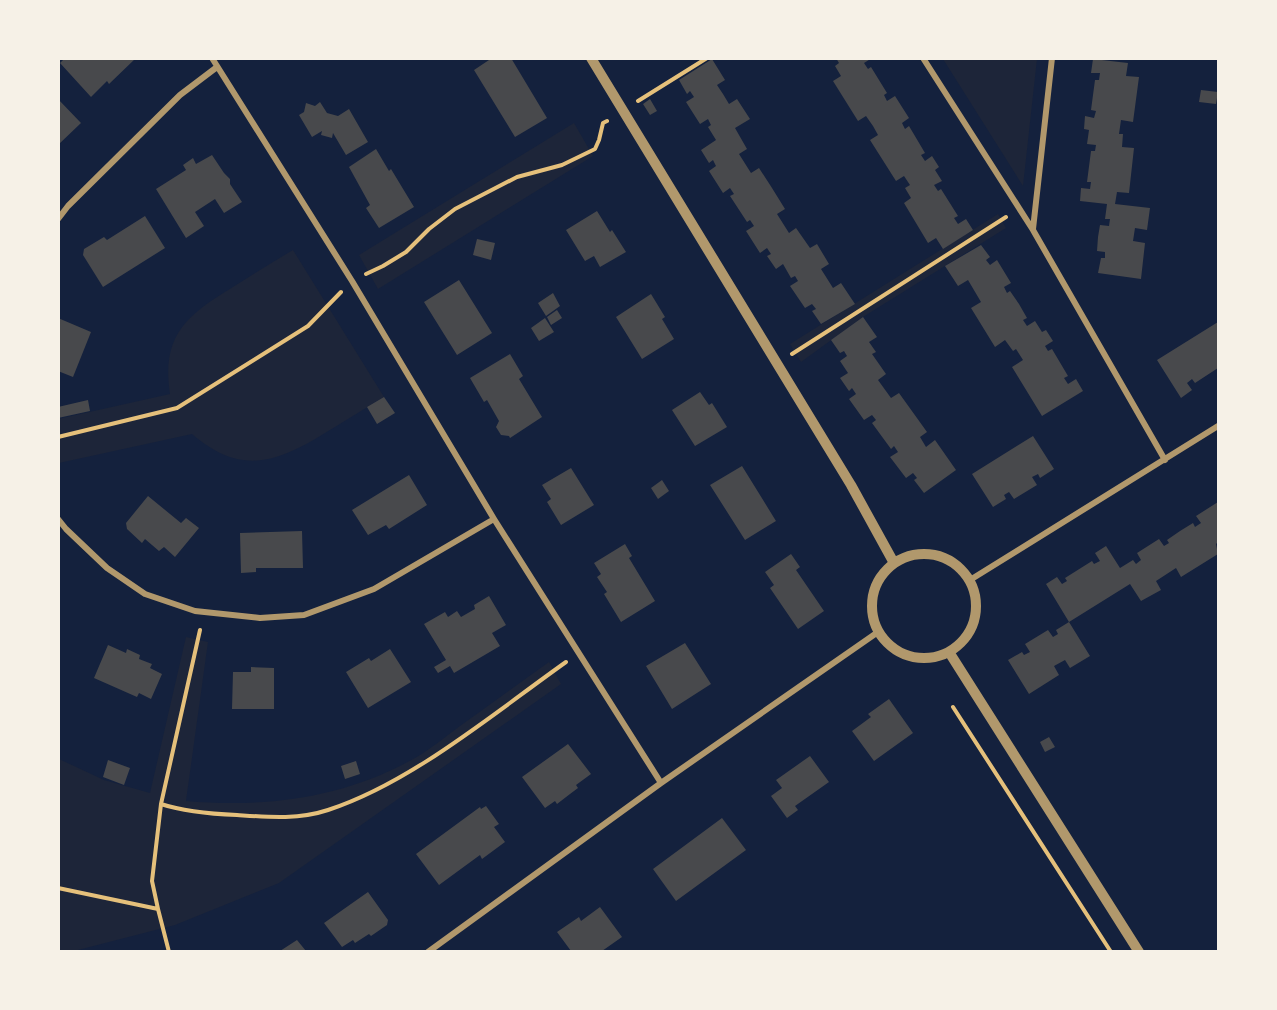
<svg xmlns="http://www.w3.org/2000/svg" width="1277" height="1010" viewBox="0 0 1277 1010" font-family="'Asap Condensed',sans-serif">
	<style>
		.green { fill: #1d2539 }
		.building { fill: #48494c }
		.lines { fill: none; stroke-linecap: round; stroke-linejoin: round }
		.path { stroke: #e5c07b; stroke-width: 4 }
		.minor { stroke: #b1986c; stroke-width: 6 }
		.tertiary { stroke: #b1986c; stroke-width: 10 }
	</style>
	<rect width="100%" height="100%" fill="#14213d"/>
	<path class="green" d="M943 59H1037L1023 186Z
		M574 123 593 156 378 289 359 255Z
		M998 214 1006 228 863 317 801 362 790 344Z
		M293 250 384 397C364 409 345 421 325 433 275 464 240 475 192 434L59 463 58 419 170 394C161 335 187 315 233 287 253 274 273 262 293 250Z
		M186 637 208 642 186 801C267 808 344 798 415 758 431 749 446 736 460 726 490 705 519 683 549 662L561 684 279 883 175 925 74 951 59 952V759L104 780 150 793Z"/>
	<path class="building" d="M65 58H136L109 84 107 81 91 97 60 63Z
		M492 58H511L547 118 515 137 474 70Z
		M836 58H872L864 63 868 69 871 67 887 93 884 95 887 101 895 96 909 118 902 123 905 129 909 126 925 153 921 155 925 161 932 156 939 167 935 170 942 181 934 185 938 191 941 189 958 216 954 218 958 224 966 219 973 230 943 249 936 238 928 243 904 203 911 198 905 188 910 185 904 176 896 181 870 140 878 135 873 126 866 116 858 121 833 81 841 76 835 66 839 63Z
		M712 59 725 80 717 85 723 94 729 104 737 99 750 119 735 128 747 149 739 154 751 173 759 168 772 188 785 209 777 214 789 233 796 228 810 248 817 244 829 264 821 269 833 288 841 283 855 304 821 324 812 311 816 309 812 304 805 308 790 286 798 281 795 276 791 278 783 264 776 269 767 256 771 254 767 248 760 253 746 231 754 226 750 220 747 222 730 196 734 194 730 188 723 193 709 171 716 166 713 160 709 163 701 150 716 140 708 127 711 125 708 119 700 124 686 102 694 97 690 91 687 94 679 80Z
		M1093 59 1128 63 1126 76 1139 77 1133 122 1121 120 1119 134H1123L1122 147 1134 148 1129 193 1117 192 1115 204 1150 208 1147 230 1135 228 1133 241 1145 243 1141 279 1098 273 1101 258H1105V252L1097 251 1098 237 1100 225 1109 226 1110 219H1105L1107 204 1080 201 1081 188 1090 189 1091 182H1087L1091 151H1095L1096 145 1087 144 1089 130 1084 129 1085 116 1094 118 1096 111 1091 110 1095 80H1099L1100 73H1091Z
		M1201 90 1218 92 1216 104 1199 102Z
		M58 99 81 123 58 145Z
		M650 99 657 111 650 115 643 104Z
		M320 102 327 113 338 116 349 109 368 142 346 155 333 133 332 138 321 135 322 131 312 137 299 115 304 112 306 103 315 106Z
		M376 149 389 171 391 169 414 207 379 228 366 208 370 205 349 167Z
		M212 155 224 173 230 179V184L242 202 224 213 215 199 195 212 204 226 186 238 156 189 186 170 183 165 193 158 196 164Z
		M597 211 610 232 612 230 626 252 600 267 594 256 585 261 566 230Z
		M145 216 165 248 103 287 83 255 84 249 104 237 107 240Z
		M477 239 495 243 491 260 473 255Z
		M981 245 990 257 986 260 990 265 997 260 1011 283 1004 287 1007 293 1010 291 1019 304 1027 318 1023 320 1027 326 1035 321 1042 332 1046 330 1053 341 1045 346 1048 351 1052 349 1068 376 1064 378 1068 384 1076 379 1083 391 1042 416 1012 367 1023 360 1016 349 1013 351 1005 340 995 347 971 308 981 302 968 280 958 286 945 266Z
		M459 280 492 333 457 355 424 302Z
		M553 293 560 306 546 316 538 303Z
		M651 294 665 317 662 319 674 339 642 359 616 317Z
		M557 310 562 318 551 325 547 317Z
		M863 317 877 337 869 342 876 352 872 354 886 374 878 380 891 398 899 393 927 432 920 437 926 447 935 440 956 470 924 493 914 480 917 478 913 473 906 478 890 457 898 452 894 446 891 449 872 423 876 420 872 415 864 420 849 399 856 394 852 388 849 391 840 378 848 373 840 361 847 356 844 351 840 353 831 340Z
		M58 318 91 332 73 377 58 371Z
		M545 318 554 332 539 341 531 328Z
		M1218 322V368L1195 383 1192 379 1187 383 1192 390 1181 398 1157 360Z
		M510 354 523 376 519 379 542 417 510 438 509 436 501 435 496 427 499 421 487 400 484 402 470 378Z
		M700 392 709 405 712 403 727 427 695 446 672 410Z
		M384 397 395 413 377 424 367 407Z
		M88 400 90 411 58 418V407Z
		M1033 436 1054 469 1040 478 1038 474 1032 477 1037 485 1014 499 1009 492 1004 495 1006 499 993 507 972 474Z
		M742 466 776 521 745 540 710 485Z
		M571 468 594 505 561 525 547 502 551 499 542 485Z
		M409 475 427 505 389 529 386 525 368 535 352 510Z
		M662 480 669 491 658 499 651 488Z
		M148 496 181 523 186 518 199 528 175 557 164 547 159 551 145 539 142 543 127 529 126 523Z
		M1218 502V542L1216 544 1218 554 1181 577 1176 568 1156 581 1161 590 1141 601 1130 584 1069 622 1046 584 1057 577 1062 584 1067 581 1065 578 1092 561 1094 564 1100 561 1095 553 1106 546 1120 568 1133 560 1136 564 1141 560 1137 553 1159 539 1164 546 1169 543 1167 540 1180 531 1193 523 1195 527 1201 523 1196 516Z
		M302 531 303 568H256V572L241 573 240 533Z
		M625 544 632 556 629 558 655 601 621 622 604 594 607 592 597 577 601 574 594 563Z
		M791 554 800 567 796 570 824 611 798 629 770 588 774 585 765 572Z
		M489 596 506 625 492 633 500 646 454 673 450 666 438 673 434 667 446 660 424 624 445 612 448 617 457 611 461 617 475 609 474 605Z
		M1069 622 1090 656 1070 668 1065 660 1054 666 1059 675 1029 694 1008 660 1022 652 1024 655 1030 652 1025 644 1048 630 1053 637 1058 634 1056 630Z
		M685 643 711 684 672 709 646 666Z
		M108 645 126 653 127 649 140 655 139 659 152 664 150 668 162 674 151 699 139 693 137 697 94 678Z
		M390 649 411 682 368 708 346 672 369 658 371 661Z
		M251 667 274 668V709H232L233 672H251Z
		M889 699 913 733 874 761 852 731 871 717 868 714Z
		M1049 737 1055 747 1045 752 1040 742Z
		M568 744 591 774 576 785 578 788 570 794 557 804 555 801 545 808 522 777Z
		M810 756 829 782 795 806 798 810 787 818 771 796 782 788 776 780Z
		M108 760 130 768 124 785 103 777Z
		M356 761 360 774 345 779 341 766Z
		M486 806 499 824 494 827 505 842 482 859 480 855 439 885 416 854 480 807 481 809Z
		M722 818 746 850 676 901 653 869Z
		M368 892 388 920 387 925 371 936 369 934 355 943 353 940 342 947 324 923Z
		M600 907 622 937 602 951H571L557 932 579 917 581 921Z
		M297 940 306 951H280Z"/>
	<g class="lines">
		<path class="path" d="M638 101 707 58
			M366 274 383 266 406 252 429 229 455 209 517 177 562 165 595 149 599 140 603 123 607 121
			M792 354 1006 217
			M58 437 177 408 308 326 341 292
			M953 707 1111 952
			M161 804 200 630
			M58 888 158 909 169 952
			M158 909 152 881 161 804C185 812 212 814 237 815 267 817 298 820 328 810 411 783 494 713 566 662"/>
		<path class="minor" d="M212 58 352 281 494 519 661 783
			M923 58 1033 230 1165 460
			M58 219 68 206 180 95 217 67
			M1033 229 1052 58
			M58 519 66 529 107 568 145 594 195 611 260 618 304 615 374 589 494 519
			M970 580 1218 426
			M428 952 661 783 878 632"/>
		<path class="tertiary" d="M591 58 851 485 894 563
			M872 606a52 52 0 1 1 104 0a52 52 0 1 1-104 0Z
			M949 652 1139 952"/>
	</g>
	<rect width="1277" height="1010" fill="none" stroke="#f6f1e7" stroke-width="120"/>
</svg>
